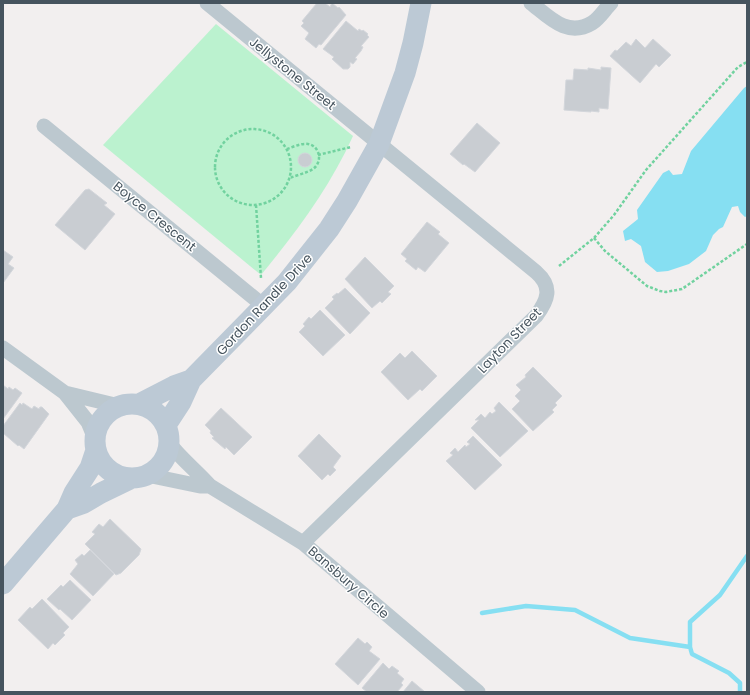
<svg xmlns="http://www.w3.org/2000/svg" width="750" height="695" viewBox="0 0 750 695" font-family="Poppins,sans-serif">
	<style>
		.green { fill: #bbf2cf }
		.water { fill: #86dff2 }
		.lines { fill: none; stroke-linecap: round; stroke-linejoin: round }
		.stream { stroke: #86dff2; stroke-width: 4.5 }
		.building { fill: #c9cdd2; stroke: #d3d6db }
		.path { stroke: #71d29f; stroke-width: 2.5; stroke-dasharray: 3 2; stroke-linecap: butt }
		.street { stroke: #bcc8cf; stroke-width: 15 }
		.secondary { stroke: #bcc9d5; stroke-width: 21 }
		.labels { text-anchor: middle; stroke-width: 3; stroke-linejoin: round; paint-order: stroke }
		.street-label { font-size: 13px; fill: #46545e; stroke: #fff }
	</style>
	<rect width="100%" height="100%" fill="#f2efef"/>
	<path class="green" d="M216 24 353 136C330 187 297 231 261 275L103 145Z"/>
	<path class="water" d="M747 86V216L745 217 740 212 738 206 732 207 723 227 719 229 713 235 706 251 689 264 668 271 657 272 645 262 641 246 631 239 625 241 623 231 638 219 637 210 663 173 669 170 673 175 682 174 691 151 744 88Z"/>
	<g class="lines">
		<path class="stream" d="M482 613 526 606 575 610 630 638 690 647
			M740 692V683L729 673 692 654 690 647V622L720 595 747 556"/>
	</g>
	<path class="building" d="M317 3H325L330 7 332 3 338 8 339 7 346 15 321 45 319 44 316 48 305 39 309 33 301 26 304 23 302 21Z
		M346 21 358 31 359 29 362 31 363 30 368 34 367 35 369 37 361 46 363 47 361 51 355 58 357 59 353 64 350 62V67L348 69H343L332 59 334 57 323 49Z
		M636 39 645 48 653 39 671 55 659 67 656 64 640 83 610 56 615 50 617 51 626 42 631 46Z
		M601 67 611 68 608 109 599 108V112L591 111V112L564 110 566 80H573L574 69 588 70V68L601 70Z
		M477 123 500 143 475 172 464 164 463 165 450 154Z
		M298 160a7 7 0 1 1 14 0a7 7 0 1 1-14 0Z
		M89 189 107 203 104 205 115 214 85 250 55 225 85 190Z
		M427 222 440 232 438 234 449 243 425 272 418 267 416 270 405 261 407 259 401 254Z
		M3 250 13 257 8 264 14 268 3 283Z
		M365 257 394 286 388 292 391 294 382 303 380 301 372 308 345 279Z
		M345 288 370 313 350 334 325 308 334 299 332 297 337 293 338 294Z
		M320 310 345 335 323 356 299 332 305 326 303 324 309 317 311 319Z
		M412 351 437 376 422 391 420 389 408 400 381 372 400 353 405 358Z
		M533 367 562 396 555 403 557 405 552 410 554 412 533 431 512 409 520 401 515 396 521 390 516 385 526 377 525 375Z
		M3 385 8 389 9 387 13 390 15 388 22 393 3 419Z
		M499 402 528 431 500 457 471 428 479 420H475L481 414 485 418 490 412 492 414 496 411 494 408Z
		M20 403 22 405 23 403 32 409 34 406 39 409 40 407H42L49 414 24 449 19 445 18 446 3 433V426Z
		M221 408 252 437 234 455 226 447 225 449 212 438 214 437 210 433 211 431 205 425Z
		M319 434 341 456 333 467 336 470 330 476 328 474 322 480 298 456Z
		M473 436 502 465 475 490 446 461 453 455 450 453 455 448 458 452 465 445 466 447 470 444 467 442Z
		M110 519 141 549 139 555 121 573 116 575 85 544 95 534 92 532 99 524 103 527Z
		M90 550 114 574 93 596 70 574 78 564 75 560 82 554 84 556Z
		M70 580 91 600 72 620 60 609 59 610 47 599 61 585 63 587Z
		M42 599 69 627 63 633 65 635 55 645 53 643 48 649 18 620 30 607 32 609Z
		M358 638 365 644 367 642 372 647 369 651 380 659 358 685 335 664Z
		M383 663 389 669 392 666 399 671 397 673 404 679 401 683 403 685 397 692H367L362 688Z
		M412 681 425 692H403Z"/>
	<g class="lines">
		<path class="path" d="M215 167a38 38 0 1 1 76 0a38 38 0 1 1-76 0Z
			M287 149C293 147 301 143 308 144 320 146 323 162 313 169 307 173 297 175 290 178
			M318 155 351 147
			M256 205 261 278
			M594 238 605 251 647 286 660 291 666 292 682 289 747 244
			M559 266 594 238 614 215 646 170 738 67 747 62"/>
		<path class="street" d="M207 3 536 272C553 287 548 300 536 316L303 543
			M531 3C549 17 567 38 592 23 599 19 605 9 611 3
			M44 126 265 307
			M3 348 65 393 88 422 95 439
			M65 393 119 406
			M169 443C181 459 197 471 210 486L303 543 478 692
			M147 475 200 486H210"/>
		<path class="secondary" d="M139 404 174 386 191 380
			M95 441a37 37 0 1 1 74 0a37 37 0 1 1-74 0Z
			M166 425 181 402 191 380 287 282 329 229 347 201 379 144 405 73 413 43 421 3
			M67 509 84 503 101 493 132 478
			M3 584 67 509 74 493 90 468 96 450"/>
	</g>
	<g class="labels">
		<g class="street-label">
			<text transform="translate(293 73) rotate(39)" y="5">Jellystone Street</text>
			<text transform="translate(155 216) rotate(39)" y="5">Boyce Crescent</text>
			<text transform="translate(264 304) rotate(-47)" y="5">Gordon Randle Drive</text>
			<text transform="translate(509 340) rotate(-46)" y="5">Layton Street</text>
			<text transform="translate(349 582) rotate(41)" y="5">Bansbury Circle</text>
		</g>
	</g>
	<rect width="750" height="695" fill="none" stroke="#46545e" stroke-width="8"/>
</svg>
